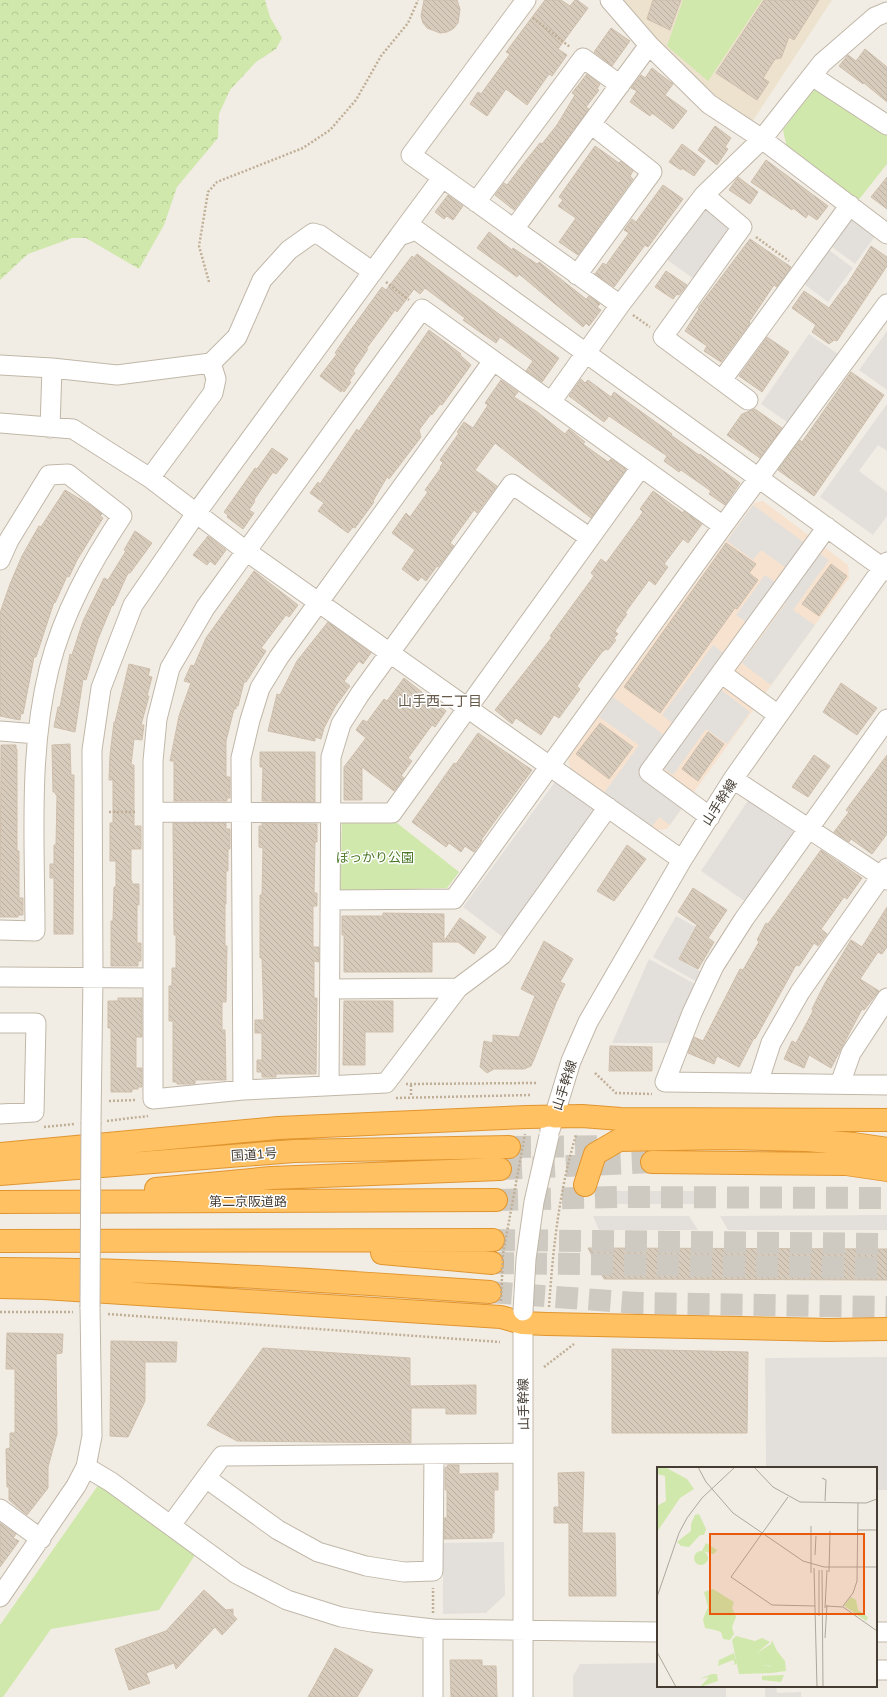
<svg xmlns="http://www.w3.org/2000/svg" width="887" height="1697" viewBox="0 0 887 1697" font-family="Helvetica,'Noto Sans JP',sans-serif">
	<style>
		.commercial { fill: #f6e2ce }
		.education { fill: #ece2cd }
		.green { fill: #d0e8ab }
		.forest { fill: url(#forest-crowns) }
		.parking { fill: #e3e0dc }
		.building { fill: url(#building-back-hatch); stroke: #cfbfac }
		.lines { fill: none; stroke-linecap: round; stroke-linejoin: round }
		.highway-tunnel { stroke: #cfcac1; stroke-width: 22; stroke-dasharray: 22 11; stroke-linecap: butt }
		.minor-casing { stroke: #c1b7a9; stroke-width: 21 }
		.highway-casing { stroke: #e1952f; stroke-width: 24 }
		.path { stroke: #c0af97; stroke-width: 2.5; stroke-dasharray: 2 2; stroke-linecap: butt }
		.minor { stroke: #fff; stroke-width: 19 }
		.highway { stroke: #ffc162; stroke-width: 22 }
		.minor-bridge-casing { stroke: #c1b7a9; stroke-width: 21; stroke-linecap: butt }
		.path-bridge { stroke: #c0af97; stroke-width: 2.5; stroke-dasharray: 2 2; stroke-linecap: butt }
		.minor-bridge { stroke: #fff; stroke-width: 19 }
		.labels { text-anchor: middle; stroke-width: 3; stroke-linejoin: round; paint-order: stroke }
		.street-label { font-size: 13px; fill: #453d34; stroke: #fff }
		.park-label { font-size: 13px; fill: #4a7726; stroke: #fff }
		.neighbourhood-label { font-size: 14px; fill: #685a4b; stroke: #fff }
		.inset-road { fill: none; stroke: #ada79e; stroke-width: 1 }
		.view { fill: #e8590c; fill-opacity: 0.15; stroke: #e8590c; stroke-width: 2 }
		.inset-edge { fill: none; stroke: #453d34; stroke-width: 2 }
	</style>
	<defs>
		<pattern id="forest-crowns" width="20" height="18" patternUnits="userSpaceOnUse"><rect width="20" height="18" fill="#d0e8ab"/><path d="M2 6a3 3 0 1 1 6 0M12 15a3 3 0 1 1 6 0" fill="none" stroke="#b4c894"/></pattern>
		<pattern id="building-back-hatch" width="6" height="6" patternUnits="userSpaceOnUse"><rect width="6" height="6" fill="#d7cbbc"/><path d="M-1 5l2 2M0 0l6 6M5-1l2 2" fill="none" stroke="#baafa2"/></pattern>
	</defs>
	<rect width="100%" height="100%" fill="#f2ede4"/>
	<path class="commercial" d="M763 501 848 565 849 578 667 829 658 830 570 768 568 759 754 503Z"/>
	<path class="education" d="M619 0H832L752 122 716 96 674 59Z"/>
	<path class="green" d="M683 0H762L708 81 667 46Z
		M816 85 887 134V164L857 202 787 148 783 130Z
		M342 823H397L459 872 447 888 340 891Z
		M99 1484 195 1555 159 1610 51 1629 3 1697H0V1625Z"/>
	<path class="forest" d="M0 0H265L270 17 282 38 276 49 256 62 230 90 219 114 218 138 177 187 164 225 139 269 86 238H72L28 254 0 280Z"/>
	<path class="parking" d="M703 207 731 228 694 279 666 259Z
		M854 215 878 232 855 264 832 247Z
		M829 250 853 268 828 302 804 284Z
		M887 331V390L859 370Z
		M809 334 838 354 790 424 761 404Z
		M887 404V451L878 445 859 471 887 492V516L873 535 820 497Z
		M753 505 806 544 788 569 761 550 753 560 727 541Z
		M819 553 829 560 793 610 815 625 771 685 742 663 785 604 787 605 784 602Z
		M765 575 775 582 746 622 736 615Z
		M713 645 726 655 675 725 662 715Z
		M719 688 750 712 727 744 706 729 673 775 662 767Z
		M613 697 665 736 640 773 684 805 670 825 659 817 652 827 604 793 639 745 599 717Z
		M557 779 598 810 504 938 463 907Z
		M749 799 796 833 746 902 701 871Z
		M676 916 696 927 679 959 703 973 697 982 653 957Z
		M649 959 697 985 671 1043H612Z
		M592 1191H696L704 1204H598Z
		M887 1215V1230H728L720 1216Z
		M593 1216H689L698 1230H599Z
		M887 1357V1490H876V1468H766L765 1358Z
		M504 1542 505 1595 486 1613 443 1614V1543Z
		M658 1663V1686H726V1697H573V1676L580 1664Z
		M765 1686H776L777 1693 801 1692V1697H765Z"/>
	<path class="building" d="M424 0H457L460 9 458 23 453 29 447 32 440 33 427 28 423 23 421 16Z
		M545 0H561L570 6 575 0H577L588 8 558 49 567 55 552 76 549 74 527 105 506 89 487 116 470 104 478 92 481 94 510 54 506 52Z
		M653 0H681L670 30 647 19Z
		M764 0H819L794 40 789 37 781 58 775 59 763 78 769 82 757 100 716 73Z
		M611 28 630 41 612 66 594 52Z
		M865 49 887 67V102L864 83 863 84 839 66 848 55 856 61Z
		M652 68 673 84 665 95 687 111 673 129 652 113 650 116 630 102 637 91 631 88 641 75 645 78Z
		M587 74 600 84 597 89 599 90 586 107 589 109 514 210 495 195 504 183 507 185 523 164 540 143 542 144 557 125 575 95 572 93Z
		M715 126 731 138 725 147 728 149 717 165 698 150Z
		M682 144 705 161 694 176 682 168 681 170 669 162Z
		M595 146 619 163 621 161 633 171 630 176 633 179 578 255 559 242 576 218 558 206 563 200 559 197Z
		M766 160 828 206 817 220 808 214 806 218 793 208 792 210 751 182Z
		M738 177 758 192 750 204 729 190Z
		M887 177V209L871 197Z
		M663 185 683 199 648 247 645 245 614 287 595 274 603 263 606 265 629 233 624 230 632 219 636 222Z
		M448 195 463 206 453 220 447 216 444 219 435 212Z
		M489 232 512 250 513 248 537 264 539 262 586 299 589 296 600 304 597 307 601 310 589 326 586 323 583 327 519 274 517 277 477 248Z
		M750 239 791 267 777 287 774 285 749 322 750 323 721 362 704 351 707 346 685 331 699 309 698 308Z
		M871 246 887 257V266L837 341 834 340 829 344 812 332 816 325 792 308 804 291 829 308 845 286H846Z
		M417 254 559 358 542 382 526 371 533 361 500 337 496 343 477 330 463 320 465 318 425 288 420 294 414 289 397 312 395 310 366 349H368L353 371 355 373 349 381 351 382 344 392 342 390 341 392 320 376 337 354 335 353 350 331 382 287 386 290 412 256 414 258Z
		M666 271 687 285 679 295 677 294 673 299 655 287Z
		M429 330 461 354 460 355 471 365 442 405 440 404 432 415 431 414 419 430 421 437 389 479 387 477 373 501 374 502 355 528 353 527 348 533 318 511 324 503 310 493 318 482 320 484 357 429 359 431Z
		M767 337 789 352 762 392 739 376Z
		M851 372 884 395 814 496 778 470 800 440 802 442Z
		M581 379 585 383 588 380 611 397 614 392 672 434 671 435 699 455 700 454 740 483 725 505 709 494 711 491 681 470 679 472 664 461 667 456 609 416 604 422 569 396Z
		M501 380 518 392 514 397 536 411 565 434 569 429 585 442 583 444 608 462 611 459 626 469 591 518 495 443 475 470 497 486 477 513 474 510 450 543 454 546 438 567 437 566 426 581 421 577 418 581 402 569 415 550 392 533 406 513 410 517 428 492 425 490 441 468 440 467 443 463 440 460 459 433 457 432 464 422 473 428 488 405 485 403Z
		M755 409 782 428 760 458 727 435 742 414Z
		M272 448 288 459 276 474 273 472 254 500 255 501 249 510 254 513 243 529 227 517 228 515 224 512 255 468 257 469Z
		M65 490 90 505 102 514 100 516 103 518 77 560 69 577 67 576 55 603 54 602 36 657H34L23 714 21 713 20 720 0 716V613L2 607 10 584 22 556 39 526 41 527Z
		M653 491 683 513 684 511 702 524 688 543 683 539 664 564 668 567 655 585 649 580 625 613 627 614 615 631 618 634 614 638 616 640 608 650 606 649 602 652 584 676 577 686 580 689 559 718 554 715 541 735 516 718 512 724 495 710 552 637 550 636 594 576 591 573 601 559 606 563 625 537 643 512 640 509Z
		M135 531 152 543 130 573H128L113 606 112 605 98 639 86 680 83 679 75 732 54 727 58 707H60L70 654 72 655 83 621 104 578 108 580 126 551 124 550Z
		M208 536 226 550 215 565 210 561 207 565 193 555Z
		M726 543 756 564 749 573 758 580 737 609 735 608 660 713 624 687Z
		M831 564 847 576 819 616 802 604Z
		M254 571 298 605 289 617 286 615 261 648 266 651 246 682H244L238 706H236V709H234L226 741V777H230V798H227V801H174V761H170L179 716 191 683 184 681 191 665 194 666 206 638Z
		M328 622 371 653 363 664 359 661 344 681 350 686 335 707 324 728 321 739 315 737V741L268 731 277 694 280 695 297 661Z
		M129 664 150 669 148 676 152 677 147 696H149L141 725H144L142 740 134 739 131 765H134V826H141V849H131V881H132V884H139V905H137V943H141V961H138V966H111V921H113L114 887H116V861H110V823H113V780H109L110 755 114 722H115Z
		M404 678 446 711 435 727 432 725 408 758 412 761 401 776 404 778 394 791 362 767V800H344V767L366 738 356 730 363 720 367 722 384 699 387 701Z
		M841 683 877 708 857 735 823 712Z
		M600 723 633 747 609 779 576 754Z
		M708 732 724 744 698 781 682 769Z
		M478 733 532 770 481 840 482 841 474 852 465 846 461 852 449 843 446 847 412 822 454 763 456 764Z
		M70 744 71 775H74L73 934H54V878H50V864H54V845H56L57 795H56L55 792H53L52 745Z
		M1 745H16V749H17V851H19V898H23V915H18V917H0Z
		M260 752H315V802L262 801 263 767H260Z
		M814 755 830 766 808 797 792 787Z
		M887 755V834L872 854 851 839 849 842 834 832 849 812 846 810Z
		M173 823H226V829H230V849H228V871H226V904H225V946H227L226 1002H222V1030H225L226 1080H195V1084H177V1082H173V1021H169V986H172V968H176V935H174Z
		M262 823 317 824V842H315L314 893H317V906H313V947H319V962L314 961V998H317L316 1074H276V1077H262V1072H257V1060H262V1033H255V1020H264L262 958H260V895H262L263 848 259 847V826H262Z
		M627 845 646 859 614 901 597 891Z
		M821 850 862 878 847 899 844 897 821 929 827 934 818 946 814 943 799 966 796 965 755 1039 754 1038 739 1067 717 1056 714 1064 688 1053 694 1037 703 1041 740 969 743 970 759 942 757 940 766 923 768 924Z
		M693 888 727 910 708 938 714 942 698 969 679 959 697 925 678 912Z
		M887 907V947L882 954 878 952 860 979 879 991 864 1010 862 1009 831 1068 809 1055 804 1068 784 1059 792 1041 796 1043 813 1011 812 1009 825 983 851 940 862 947Z
		M383 913 444 914V941L460 918 486 937 474 954 458 942H432V972H344V935H342V916H383Z
		M544 941 573 959 560 982 565 984 556 1003 535 1057 531 1066 524 1069H494L487 1073 480 1067 484 1041 493 1043V1035L519 1037 535 996 521 989Z
		M118 998H142V1037H136V1068H142V1087H138V1089H132V1092H111V1028H108V1001H118Z
		M344 1001H393V1032H365V1065H343Z
		M610 1046 652 1047V1071H609Z
		M588 1248 887 1249V1280L604 1279Z
		M7 1333 63 1334 62 1353 56 1354 57 1434 48 1467V1488L27 1515 9 1500V1487H7L6 1449 10 1448V1433H15V1369H6Z
		M111 1341 177 1342 176 1362H145V1401L128 1437 110 1436Z
		M263 1348 410 1358V1386L476 1385V1414H446V1408H411V1443L237 1441 207 1425Z
		M612 1349 748 1352 747 1433H612Z
		M448 1465H459V1474L498 1473V1490H494V1533H492V1538L444 1539V1518H447V1490H445V1468Z
		M584 1472 582 1533H615L616 1596H569V1523H554V1507H559L558 1473Z
		M0 1523 16 1534 13 1538 19 1541 0 1567Z
		M204 1590 226 1610 233 1609V1615L237 1619 222 1635 215 1627 176 1669 174 1663 146 1673 150 1683 129 1690 115 1649 166 1631Z
		M335 1648 373 1670 357 1697H308Z
		M450 1660H482V1666H496L497 1697H451Z"/>
	<g class="lines">
		<path class="highway-tunnel" d="M509 1147 618 1146
			M500 1169 652 1162
			M496 1200 618 1197 887 1198
			M493 1240 887 1244
			M492 1263 887 1268
			M490 1292 637 1303 887 1307"/>
		<defs>
			<path id="minor" d="M526 0 411 155 620 305
				M610 0 649 45 709 104 762 139 887 234
				M812 76 887 125
				M704 195 762 139 822 63 875 17 887 12
				M476 202 583 58 620 85
				M514 229 649 45
				M399 236 442 178
				M577 275 652 172 591 124
				M0 365 52 368 117 375 211 363 237 337 262 280 289 250 313 233 320 235 373 272
				M722 380 850 205
				M551 402 620 305 704 195 742 227 663 337 748 400
				M0 423 73 429 150 478 246 551 682 860
				M50 428 52 368
				M150 478 213 393 216 379 211 363
				M0 560 9 540 49 475 68 474 122 516C91 563 63 613 49 669 28 754 35 844 35 931L0 930
				M721 673 778 715
				M887 719 744 919 714 966 692 1013 665 1082 887 1085
				M0 731 37 734
				M733 779 887 880
				M608 807 502 955 458 988 386 1083 243 1090 153 1099V761L157 719 170 668 205 608 422 309 723 526
				M153 812 392 813 641 467
				M710 817 649 772 827 527
				M330 900 454 899 723 526 887 304
				M0 977 153 978
				M330 989 458 988
				M0 1023H36L34 1112 0 1114
				M758 1083 771 1043 800 992 887 868
				M840 1084 851 1053 887 998
				M329 1085 331 757 341 724 360 694 512 484 590 538
				M243 1090 241 758 250 720 260 688 279 657 493 361
				M91 1122 93 977 92 750 101 688 133 605 197 512 399 236 416 230 887 571
				M550 1130 571 1061 588 1022 682 860 733 779 887 562
				M523 1311V1697
				M86 1467 111 1482 237 1574 287 1600 341 1617 372 1622 433 1629 658 1632
				M206 1478 278 1530 318 1552 366 1566 404 1572 433 1571 434 1454
				M0 1509 41 1539
				M171 1525 222 1456 523 1453
				M0 1597 76 1486 86 1467 92 1436 90 1307
				M876 1632H887
				M876 1670H887
				M433 1697V1629"/>
			<path id="highway" d="M0 1154 278 1128 527 1117 582 1116 621 1119 887 1120
				M652 1162 846 1164 887 1170
				M0 1174 294 1151 509 1147
				M585 1185 595 1154 619 1140 726 1138 807 1140 854 1144 887 1149
				M156 1189 271 1178 500 1169
				M0 1202 496 1200
				M0 1241 493 1240
				M382 1253 492 1263
				M0 1269C164 1269 327 1281 490 1292
				M0 1287 44 1288 501 1317 522 1323 547 1324 829 1330 887 1329"/>
		</defs>
		<use href="#minor" class="minor-casing"/>
		<use href="#highway" class="highway-casing"/>
		<path class="path" d="M533 18 570 47
			M756 237 789 261
			M209 282 199 246 208 192 217 182 303 148 330 130 356 100 381 56 408 23 418 0
			M386 282 409 300
			M633 315 650 327
			M109 812H136
			M595 1073 616 1093 652 1094
			M406 1084 536 1083
			M411 1085V1097
			M396 1098 531 1095
			M109 1101 136 1100
			M107 1121 148 1116
			M44 1127 75 1124
			M0 1312H73
			M108 1314 500 1342
			M544 1367 574 1344
			M433 1613V1588"/>
		<use href="#minor" class="minor"/>
		<use href="#highway" class="highway"/>
		<defs>
			<path id="minor-bridge" d="M90 1307 91 1122
				M523 1311 526 1259 534 1202 549 1136"/>
		</defs>
		<use href="#minor-bridge" class="minor-bridge-casing"/>
		<path class="path-bridge" d="M501 1301 503 1254 525 1134
			M549 1307C553 1249 559 1191 576 1135"/>
		<use href="#minor-bridge" class="minor-bridge"/>
	</g>
	<g class="labels">
		<g class="street-label">
			<text transform="translate(719 802) rotate(-57)" y="5">山手幹線</text>
			<text transform="translate(564 1085) rotate(-72)" y="5">山手幹線</text>
			<text transform="translate(254 1154) rotate(-4)" y="5">国道1号</text>
			<text x="248" y="1206">第二京阪道路</text>
			<text transform="translate(523 1404) rotate(-91)" y="5">山手幹線</text>
		</g>
		<g class="park-label">
			<text x="375" y="862">ぽっかり公園</text>
		</g>
		<g class="neighbourhood-label">
			<text x="440" y="706">山手西二丁目</text>
		</g>
	</g>
	<g transform="translate(657 1467)">
		<rect width="220" height="220" fill="#f2ede4"/>
		<path d="M49 76 60 83 57 87 45 84ZM37 91a7 7 0 1 1 14 0a7 7 0 1 1-14 0ZM194 130 199 133 201 143 211 150 209 154 187 139Z" fill="#d0e8ab"/>
		<path d="M0 0H8L30 12 37 22 23 31 0 65V39L9 34 8 9 0 7ZM42 47 49 62 47 68H43L32 80 24 79 20 75 34 64V57L38 48ZM56 122 77 135 75 141 79 150 75 160 77 167 73 173 66 172 64 165 58 163 48 161 46 152 51 140 47 125ZM115 173 120 184 128 194 129 204 114 206V199L107 198 101 188 100 186 114 177ZM77 186 80 197 75 198 78 196 76 193 61 199 62 193ZM55 207H60L61 214 43 220 52 210 42 212ZM127 208 124 215 105 213V209Z" fill="#d0e8ab"/>
		<path d="M79 169 98 174 105 171 113 175 100 186 107 198 115 200 114 206 82 207 75 173Z" fill="#d0e8ab"/>
		<path class="inset-road" d="M41 0 49 15 76 46 146 94 167 100H220M97 0 116 20 143 35 209 36 220 32M165 11 169 13 168 34M131 30 74 110 115 138 158 139M201 63H220M158 88 159 69M157 101 160 220M162 103V149M165 103 166 220M172 105 173 64M154 106V59M0 130 22 66 30 51 45 31 78 0M169 139 186 140 220 164M186 139 196 126 200 114 201 36M168 141 170 103M168 171 170 138M0 185 19 220"/>
		<path class="view" d="M53 67H207V147H53Z"/>
		<rect width="220" height="220" class="inset-edge"/>
	</g>
</svg>
